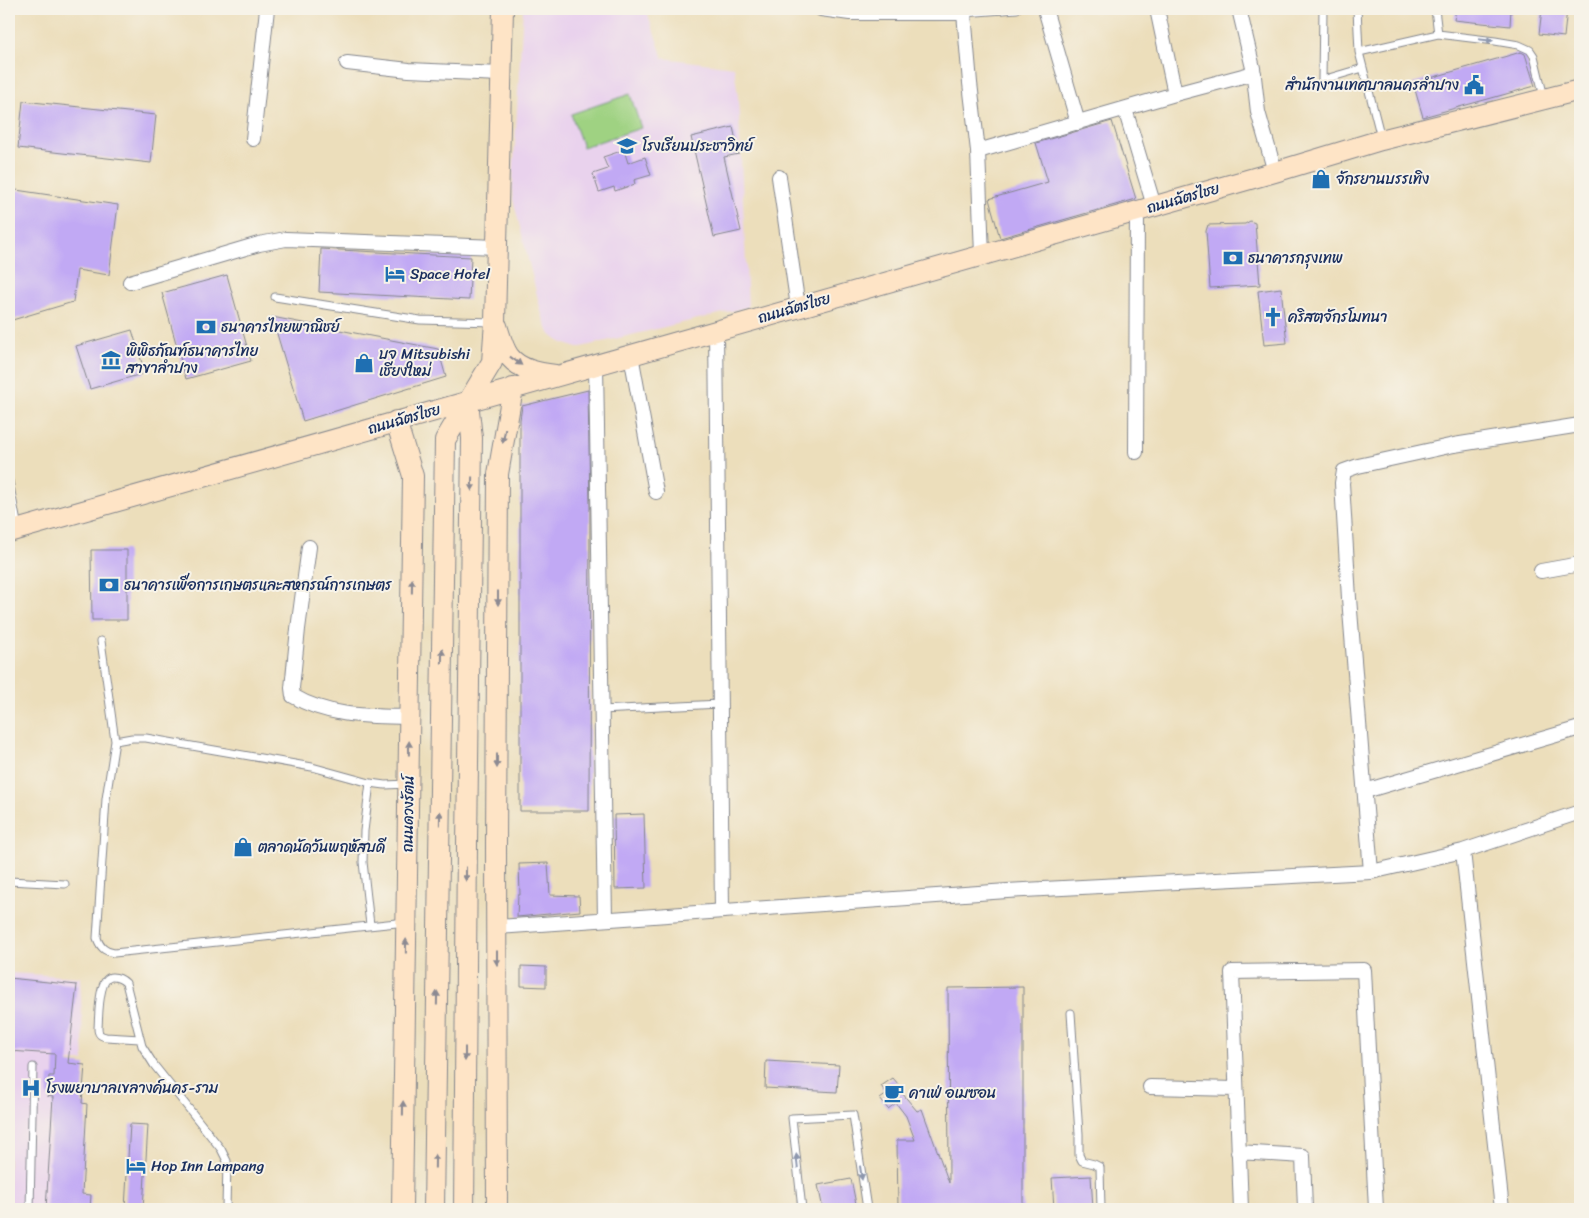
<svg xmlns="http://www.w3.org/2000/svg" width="1589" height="1218" viewBox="0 0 1589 1218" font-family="Sriracha,'Playpen Sans Thai',sans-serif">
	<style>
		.built { fill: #e9d2ed }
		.green { fill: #9fd282; stroke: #5d8070 }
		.building { fill: #c1a9f4 }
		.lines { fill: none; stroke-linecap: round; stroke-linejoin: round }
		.lane-casing { stroke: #84868c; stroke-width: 9 }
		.street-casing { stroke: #84868c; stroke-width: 16 }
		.secondary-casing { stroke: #84868c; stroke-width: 22 }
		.lane { stroke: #fff; stroke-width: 7 }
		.street { stroke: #fff; stroke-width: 14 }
		.secondary { stroke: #fee4c6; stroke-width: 20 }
		.oneway { fill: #8d97ae }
		.oneway2 { fill: #8c8a92 }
		.labels { text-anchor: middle; stroke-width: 4; stroke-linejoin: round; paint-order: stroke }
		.poi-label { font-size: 15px; fill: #1b2f5e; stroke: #f7f3e8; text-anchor: start }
		.street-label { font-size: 15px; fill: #1b2f5e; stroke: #f7f3e8 }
	</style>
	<rect width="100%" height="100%" fill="#f7f3e8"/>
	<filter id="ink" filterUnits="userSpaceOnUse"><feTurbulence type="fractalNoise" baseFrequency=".02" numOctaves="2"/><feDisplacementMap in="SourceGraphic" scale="10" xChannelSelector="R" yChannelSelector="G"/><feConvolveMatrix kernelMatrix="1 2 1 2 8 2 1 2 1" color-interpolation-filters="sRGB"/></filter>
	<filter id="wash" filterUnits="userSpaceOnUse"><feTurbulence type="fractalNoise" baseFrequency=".0096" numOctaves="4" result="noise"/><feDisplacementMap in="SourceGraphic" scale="20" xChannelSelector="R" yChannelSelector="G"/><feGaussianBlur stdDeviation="1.12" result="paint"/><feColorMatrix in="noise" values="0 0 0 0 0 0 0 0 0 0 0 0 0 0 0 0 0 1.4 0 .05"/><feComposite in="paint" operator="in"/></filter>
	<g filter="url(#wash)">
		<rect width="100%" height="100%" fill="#ecdebb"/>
		<path class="built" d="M523 9H646L663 58 734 67 738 97 748 307 577 348 560 342 549 333 542 315 512 195Z
			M9 973 80 977 84 1061 55 1062 46 1209H9Z"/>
		<path class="green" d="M630 94 641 128 583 147 571 114Z"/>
		<g id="blocks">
			<path class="building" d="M1456 9H1511L1510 26 1454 20Z
				M1542 9H1567L1564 37 1539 34Z
				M1521 52 1525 54 1535 86 1423 117 1413 83Z
				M23 101 156 115 151 163 18 148Z
				M1112 121 1136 199 1000 238 989 199 1048 182 1036 143Z
				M733 127 739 154 724 157 741 231 714 237 691 137Z
				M624 150 628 163 645 157 651 175 634 180 635 184 615 191 614 187 599 192 593 174 608 169 603 157Z
				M9 189 118 205 109 275 77 270 73 302 9 321Z
				M1250 221 1255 223 1260 285 1210 288 1206 231 1208 225 1245 224Z
				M321 249 471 257 469 300 319 292Z
				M227 275 251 361 186 379 162 293Z
				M1281 288 1287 343 1264 345 1258 291Z
				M272 317 438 349 446 377 303 421Z
				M132 330 145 373 90 389 76 346Z
				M588 390 590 507 589 811H520V420L522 406Z
				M91 550H127V620H92Z
				M644 814 646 888 615 889 614 815Z
				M548 863 550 895 579 896 580 911 517 917 518 895H520L519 864Z
				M521 966 546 967V987L521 986Z
				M9 978 77 985 68 1063 85 1065 82 1103 87 1104 82 1194 91 1195 90 1209H46L53 1097 47 1096 49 1076H54L55 1054 9 1051Z
				M1023 987V1209H898L897 1140H915L906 1116 896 1103 888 1109 880 1099 887 1094 881 1086 893 1078 904 1091 902 1093 917 1111 922 1109 949 1183 948 988Z
				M766 1061 839 1065 837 1092 765 1088Z
				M130 1124 148 1125 143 1209 125 1208Z
				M1091 1176 1093 1209H1054L1052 1178Z
				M851 1179 857 1209H823L818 1185Z"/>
		</g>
	</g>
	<g filter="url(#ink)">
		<use href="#blocks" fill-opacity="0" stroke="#84868c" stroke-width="1"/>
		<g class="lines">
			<defs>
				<path id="lane" d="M1323 9 1322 80 1363 68
					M1357 9 1359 52 1381 138
					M1435 9 1438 34
					M964 13 1017 9
					M1359 52 1438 34 1495 41 1519 45 1530 50 1534 56 1544 97
					M275 297 420 320 493 322
					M9 481 18 528
					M101 641 115 741
					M601 710 720 704
					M9 881 65 884
					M406 922 114 953C104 951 100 947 97 938L106 799 115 741 132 738H146L312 767 370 783 385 785 408 784
					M370 925 363 862 364 831 370 783
					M1071 1013 1079 1134V1155L1082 1161 1094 1164 1100 1167 1101 1209
					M140 1039 106 1037C100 1036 98 1034 98 1028 99 1016 98 977 112 977 118 977 122 979 126 983L142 1046 154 1065 221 1149 227 1161 226 1209
					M30 1209 33 1067
					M802 1209 792 1118 853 1115 867 1209"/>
				<path id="street" d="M821 9 850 13H964L970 83 978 151 982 255
					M1045 9 1078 123
					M1157 9 1175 94
					M1239 9 1253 68 1258 112 1275 172
					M347 63 409 70 500 74
					M1125 109 1154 206
					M253 139 267 9
					M978 151 1175 94 1254 73
					M779 177 798 307
					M130 282 259 244 286 239 497 247
					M716 330 722 911
					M631 355 656 492
					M596 365 605 919
					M1136 452 1137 211
					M309 547 298 629 292 688 293 696C328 717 370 716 409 717
					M1541 571 1580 564
					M1365 791 1580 728
					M1463 851 1502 1209
					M1371 872 1349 598 1342 483 1344 471 1358 466 1454 445 1580 425
					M497 927 1007 891 1371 872 1463 851 1580 812
					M1150 1087 1236 1089
					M1238 1152 1303 1156 1305 1209
					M1241 1209 1232 972 1364 970 1376 1209"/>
				<path id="secondary" d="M497 326C500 335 503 348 509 356 519 370 540 373 555 375
					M396 421 413 476 402 1209
					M9 532 1275 172 1381 140 1580 90
					M434 1209 445 440 492 362 495 322 503 9
					M464 1209 467 845 472 438 468 401
					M497 1209 496 845 498 474 513 388"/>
			</defs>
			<use href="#lane" class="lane-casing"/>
			<use href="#street" class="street-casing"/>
			<use href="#secondary" class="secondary-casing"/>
			<use href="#lane" class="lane"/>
			<use href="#street" class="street"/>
			<use href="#secondary" class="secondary"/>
		</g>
		<defs><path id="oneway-solid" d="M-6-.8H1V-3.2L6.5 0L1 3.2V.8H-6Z" transform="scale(1.25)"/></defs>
		<g class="oneway">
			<use href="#oneway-solid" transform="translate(1486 40) rotate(6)"/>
			<use href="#oneway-solid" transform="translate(797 1161) rotate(-96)"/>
			<use href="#oneway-solid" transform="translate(861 1173) rotate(82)"/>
		</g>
		<g class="oneway2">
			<use href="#oneway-solid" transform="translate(516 361) rotate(36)"/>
			<use href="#oneway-solid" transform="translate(504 436) rotate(100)"/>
			<use href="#oneway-solid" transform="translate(472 484) rotate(91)"/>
			<use href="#oneway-solid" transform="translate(412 586) rotate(-89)"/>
			<use href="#oneway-solid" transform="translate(498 598) rotate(90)"/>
			<use href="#oneway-solid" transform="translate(442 656) rotate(-89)"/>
			<use href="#oneway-solid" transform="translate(409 748) rotate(-89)"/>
			<use href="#oneway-solid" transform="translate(497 761) rotate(90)"/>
			<use href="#oneway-solid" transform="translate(440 818) rotate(-89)"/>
			<use href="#oneway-solid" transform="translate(466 874) rotate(90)"/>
			<use href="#oneway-solid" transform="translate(406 946) rotate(-89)"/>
			<use href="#oneway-solid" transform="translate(497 958) rotate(90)"/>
			<use href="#oneway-solid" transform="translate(437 998) rotate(-89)"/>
			<use href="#oneway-solid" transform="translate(465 1054) rotate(90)"/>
			<use href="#oneway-solid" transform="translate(403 1108) rotate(-89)"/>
			<use href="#oneway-solid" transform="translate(435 1161) rotate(-89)"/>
		</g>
	</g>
	<defs>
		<symbol id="civic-bare" viewBox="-9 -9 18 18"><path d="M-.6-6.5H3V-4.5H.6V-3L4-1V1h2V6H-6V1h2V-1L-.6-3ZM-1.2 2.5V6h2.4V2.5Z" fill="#1f6fb2" stroke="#f7f3e8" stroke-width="2.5" paint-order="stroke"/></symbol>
		<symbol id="school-bare" viewBox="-9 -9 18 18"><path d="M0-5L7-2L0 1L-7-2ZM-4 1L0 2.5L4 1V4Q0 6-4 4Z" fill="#1f6fb2" stroke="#f7f3e8" stroke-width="2.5" paint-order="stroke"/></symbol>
		<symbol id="shop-bare" viewBox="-9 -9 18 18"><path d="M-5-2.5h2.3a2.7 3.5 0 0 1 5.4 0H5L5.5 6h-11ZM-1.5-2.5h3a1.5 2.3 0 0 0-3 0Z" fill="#1f6fb2" stroke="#f7f3e8" stroke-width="2.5" paint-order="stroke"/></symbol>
		<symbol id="bank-bare" viewBox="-9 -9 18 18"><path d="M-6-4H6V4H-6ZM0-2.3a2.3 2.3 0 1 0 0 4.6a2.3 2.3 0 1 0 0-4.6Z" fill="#1f6fb2" stroke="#f7f3e8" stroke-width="2.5" paint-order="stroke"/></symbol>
		<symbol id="hotel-bare" viewBox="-9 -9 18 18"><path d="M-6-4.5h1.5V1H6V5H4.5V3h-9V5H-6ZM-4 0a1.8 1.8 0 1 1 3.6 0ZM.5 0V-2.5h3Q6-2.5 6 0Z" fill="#1f6fb2" stroke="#f7f3e8" stroke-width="2.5" paint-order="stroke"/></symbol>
		<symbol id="church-bare" viewBox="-9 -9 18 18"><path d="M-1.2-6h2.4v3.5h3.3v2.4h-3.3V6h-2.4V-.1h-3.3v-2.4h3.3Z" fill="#1f6fb2" stroke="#f7f3e8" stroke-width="2.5" paint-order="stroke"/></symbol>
		<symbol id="museum-bare" viewBox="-9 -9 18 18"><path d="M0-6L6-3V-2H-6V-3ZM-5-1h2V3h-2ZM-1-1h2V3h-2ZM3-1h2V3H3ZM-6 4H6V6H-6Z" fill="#1f6fb2" stroke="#f7f3e8" stroke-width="2.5" paint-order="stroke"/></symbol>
		<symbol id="hospital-bare" viewBox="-9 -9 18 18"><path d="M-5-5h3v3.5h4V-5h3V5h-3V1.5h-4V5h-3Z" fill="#1f6fb2" stroke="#f7f3e8" stroke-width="2.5" paint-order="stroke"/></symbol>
		<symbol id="cafe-bare" viewBox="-9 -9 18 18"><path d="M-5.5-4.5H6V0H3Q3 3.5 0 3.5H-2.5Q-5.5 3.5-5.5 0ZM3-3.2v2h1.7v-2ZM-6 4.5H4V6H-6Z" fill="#1f6fb2" stroke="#f7f3e8" stroke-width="2.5" paint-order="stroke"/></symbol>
	</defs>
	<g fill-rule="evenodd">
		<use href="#civic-bare" x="1460" y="71" width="28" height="28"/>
		<use href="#school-bare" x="613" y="132" width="28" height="28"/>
		<use href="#shop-bare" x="1307" y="165" width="28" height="28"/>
		<use href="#bank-bare" x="1219" y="244" width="28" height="28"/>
		<use href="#hotel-bare" x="381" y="260" width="28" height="28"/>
		<use href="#church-bare" x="1259" y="303" width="28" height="28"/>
		<use href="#bank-bare" x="192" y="313" width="28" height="28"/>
		<use href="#museum-bare" x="97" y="346" width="28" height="28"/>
		<use href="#shop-bare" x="350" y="349" width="28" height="28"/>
		<use href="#bank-bare" x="95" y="571" width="28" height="28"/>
		<use href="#shop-bare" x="229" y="833" width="28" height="28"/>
		<use href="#hospital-bare" x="17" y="1074" width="28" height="28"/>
		<use href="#cafe-bare" x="880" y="1079" width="28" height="28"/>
		<use href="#hotel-bare" x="122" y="1152" width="28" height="28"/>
	</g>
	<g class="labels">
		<g class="poi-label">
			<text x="1459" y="90" text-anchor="end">สำนักงานเทศบาลนครลำปาง</text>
			<text x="642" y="151">โรงเรียนประชาวิทย์</text>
			<text x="1336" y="184">จักรยานบรรเทิง</text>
			<text x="1248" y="263">ธนาคารกรุงเทพ</text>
			<text x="410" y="279">Space Hotel</text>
			<text x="1288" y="322">คริสตจักรโมทนา</text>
			<text x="221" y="332">ธนาคารไทยพาณิชย์</text>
			<text x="126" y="356">พิพิธภัณฑ์ธนาคารไทย<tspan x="126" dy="17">สาขาลำปาง</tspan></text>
			<text x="379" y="359">บจ Mitsubishi<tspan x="379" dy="17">เชียงใหม่</tspan></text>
			<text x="124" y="590">ธนาคารเพื่อการเกษตรและสหกรณ์การเกษตร</text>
			<text x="258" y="852">ตลาดนัดวันพฤหัสบดี</text>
			<text x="46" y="1093">โรงพยาบาลเขลางค์นคร-ราม</text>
			<text x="909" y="1098">คาเฟ่ อเมซอน</text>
			<text x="151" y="1171">Hop Inn Lampang</text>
		</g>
		<g class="street-label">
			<text transform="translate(1183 198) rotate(-16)" y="5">ถนนฉัตรไชย</text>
			<text transform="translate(794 308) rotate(-16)" y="5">ถนนฉัตรไชย</text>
			<text transform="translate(404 419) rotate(-16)" y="5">ถนนฉัตรไชย</text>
			<text transform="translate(408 814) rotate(-89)" y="5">ถนนดวงรัตน์</text>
		</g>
	</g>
	<rect width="1589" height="1218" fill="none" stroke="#f7f3e8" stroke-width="30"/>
</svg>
